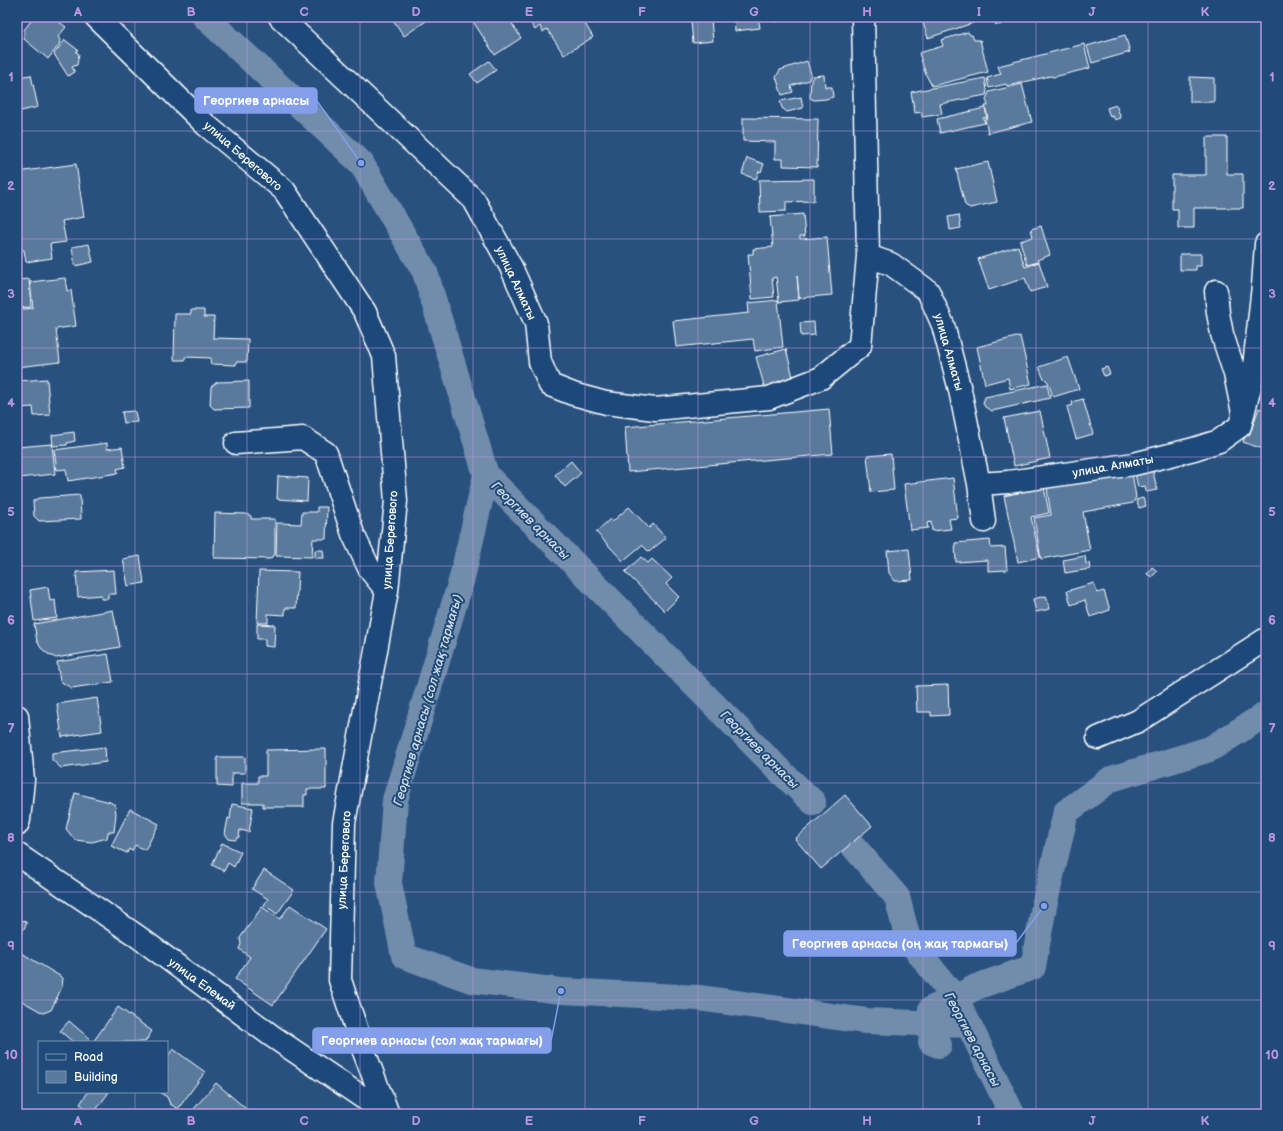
<svg xmlns="http://www.w3.org/2000/svg" width="1283" height="1131" viewBox="0 0 1283 1131" font-family="'Balsamiq Sans',sans-serif">
	<style>
		.lines { fill: none; stroke-linecap: round; stroke-linejoin: round }
		.canal { stroke: #718dab; stroke-width: 26 }
		.building { fill: #5a7a9d; stroke: #fff }
		.minor-casing { stroke: #fff; stroke-width: 25 }
		.minor { stroke: #1f4a7a; stroke-width: 22 }
		.grid { fill: none; stroke: #bd96df; stroke-width: 1; stroke-opacity: 0.55 }
		.labels { text-anchor: middle; stroke-width: 4; stroke-linejoin: round; paint-order: stroke }
		.street-label { font-size: 12px; fill: #fff; stroke: #1f4a7a }
		.water-label { font-size: 13px; font-style: italic; fill: #d4dde6; stroke: #1f4a7a }
		.leader { fill: none; stroke: #839eea; stroke-width: 1.5 }
		.callout-dot { fill: #839eea; stroke: #1f4a7a; stroke-width: 1.5 }
		.callout { fill: #839eea; stroke: #839eea; stroke-width: 1.5 }
		.callout-label { font-size: 13px; text-anchor: middle; font-weight: bold; fill: #fff }
		.neatline { fill: none; stroke: #bd96df; stroke-width: 1.5 }
		.grid-label { font-size: 13px; text-anchor: middle; font-weight: bold; fill: #bd96df }
	</style>
	<rect width="100%" height="100%" fill="#28517f"/>
	<filter id="ink" filterUnits="userSpaceOnUse"><feTurbulence type="fractalNoise" baseFrequency=".025" numOctaves="2"/><feDisplacementMap in="SourceGraphic" scale="8" xChannelSelector="R" yChannelSelector="G"/><feConvolveMatrix kernelMatrix="1 2 1 2 8 2 1 2 1" color-interpolation-filters="sRGB"/></filter>
	<g filter="url(#ink)">
		<g class="lines">
			<path class="canal" d="M205 17 361 163 425 272 486 475 780 771 813 802
				M486 475 462 578 395 800 389 883 404 956 471 980 561 991 699 998 866 1021 969 1025
				M854 847 897 897 908 939 955 998 969 1025 1012 1114
				M939 1045 931 1042 933 1023 931 1009 955 998 976 987 1033 967 1044 906 1066 812 1111 779 1210 749 1266 714"/>
		</g>
		<path class="building" d="M34 17H53L66 27 58 37 60 40 59 45 48 59 24 39V30Z
			M391 17H432L404 36Z
			M470 17H508L521 38 495 55Z
			M527 17H581L593 37 564 55 547 29 543 32 540 26 535 30Z
			M734 17H758L760 28 735 31Z
			M772 17H791L774 22Z
			M921 17H971L973 23 928 38Z
			M990 17H1010L1000 25 995 24Z
			M711 19 713 41 693 43 691 21Z
			M968 32 970 35H972L974 40H980L988 72 932 86 926 75 919 53 943 46 941 40Z
			M1125 35 1130 52 1092 63 1087 46Z
			M65 40 78 50 76 52 79 54 77 65 72 67 75 72 68 76 54 54Z
			M1084 44 1090 68 1054 77 1050 76 1007 86 1006 84 989 88 987 78 1001 74 998 66Z
			M489 61 496 70 477 83 470 74Z
			M807 61 811 74 809 80 791 86 793 92 782 95 776 77 780 70Z
			M31 75 38 107 17 112V77Z
			M824 75 825 87H832L833 97 826 99 814 100 810 98 811 81 813 76Z
			M1190 77 1214 78V102H1190Z
			M985 78 987 90 986 95 940 104 942 114 922 117V112L915 113 911 92Z
			M1022 84 1032 122 988 133 985 119 988 118 985 106H988L986 99 989 92Z
			M801 97 803 108 787 112 782 108 780 101Z
			M1116 105 1121 118 1115 120 1113 116 1110 117 1107 108Z
			M985 108 987 117 983 118 985 123 940 133 937 119Z
			M743 118 818 119 817 167 783 166V159H775V142L743 141Z
			M1206 137H1227V174H1243V208H1194V228H1178V209H1172V175H1206Z
			M747 158 764 164 761 172 759 171 756 179 742 174Z
			M988 162 997 202 970 208 965 205 956 169Z
			M76 164 84 217 62 221 66 242 50 244 52 258 26 262 24 250 17 251V204H21L17 172Z
			M814 179V201L786 202V211L760 212 759 180Z
			M803 214 805 236H800V239L827 237 832 295 799 298 797 275 799 300 779 302 776 277 772 278 774 297 752 299 748 254H753V249L773 247 770 217Z
			M959 215 961 228 950 230 948 217Z
			M1041 226 1050 255 1037 260 1038 262 1027 265 1020 241 1033 237 1031 229Z
			M89 244 93 262 75 266 72 247Z
			M1018 246 1025 267 1039 262 1047 287 1030 292 1025 278 989 290 978 259Z
			M1180 254H1201V266H1196V270H1180Z
			M65 278 67 291 71 290 76 326 56 329 60 362 17 367V310L33 308 30 282Z
			M29 279 31 307 17 308V280Z
			M778 300 783 347 755 351 753 339 676 347 673 321 749 313 748 303Z
			M191 310H204V317H214L213 338 248 339 247 362H236V365L210 364 211 358 185 357V360H174L175 314H191Z
			M814 322 815 335 801 336 800 323Z
			M1020 336 1031 384 1010 389 1008 378 985 384 977 347Z
			M786 349 794 381 765 389 756 357Z
			M1068 357 1079 389 1053 397 1048 382 1043 377 1039 367Z
			M1107 367 1110 374 1104 376 1101 369Z
			M47 379 50 415 34 416 33 407 17 408V381Z
			M249 381V408L214 409 210 405 211 387 217 382Z
			M1047 384 1050 398 992 411 985 407 983 403 985 397Z
			M1083 399 1093 434 1076 439 1067 407 1073 405 1072 402Z
			M1259 408 1266 411V450L1243 442 1246 434 1249 436Z
			M829 409 833 454 628 472 625 427Z
			M135 411 137 422 124 423 122 412Z
			M1040 411 1050 458 1014 466 1004 418Z
			M74 432 75 441 67 443V445L53 446 52 435Z
			M107 443V449L122 447 125 467 117 469 118 473 68 481 66 469 57 470 54 450Z
			M52 444 55 474 19 478 17 476V447Z
			M891 454 894 490 871 492 867 456Z
			M571 461 581 473 565 487 555 475Z
			M1153 471 1157 490 1146 492 1145 486 1138 487 1135 474Z
			M1132 473 1136 497 1133 503 1083 512 1090 550 1041 559 1034 518 1051 515 1047 488Z
			M278 476 308 478 307 501 277 499Z
			M953 478 958 518 949 519 951 529 932 531 931 522 927 523 928 528 910 530 904 484Z
			M1044 487 1049 513 1031 517 1040 557 1018 562 1004 496Z
			M80 495 81 519 39 521 34 516 33 501 39 498Z
			M1143 498 1146 506 1139 508 1136 500Z
			M317 507H327L326 539H313L312 557 276 556 277 523 301 524 302 512H317Z
			M629 507 649 528 653 524 666 538 649 552 642 545 623 561 596 532 610 519 612 522Z
			M215 513 246 514 251 516V519H275V554L270 559 214 558Z
			M990 540 991 548 1005 547 1007 570 988 571V560L956 562 955 543Z
			M909 549 912 580 895 581 889 573 887 551Z
			M315 550H323L324 558H315Z
			M140 556 144 583 128 586 123 559Z
			M1085 556 1086 564 1089 563 1090 569 1065 573 1063 560Z
			M641 557 648 563 652 559 672 578 666 584 679 597 665 611 625 572Z
			M1152 567 1157 571 1152 577 1147 574Z
			M114 570 116 594H108V599H101V595L78 597 76 572Z
			M259 571 298 572 296 608H285V615L268 614V623H257Z
			M1094 583 1097 593 1104 591 1110 610 1090 617 1085 600 1071 605 1067 591Z
			M48 587 50 601 55 600 57 618 34 621 30 590Z
			M1046 596 1050 609 1036 612 1033 599Z
			M113 610 120 647 56 658 48 654 41 648 37 641 34 624Z
			M257 624 275 625 274 647 265 646V639H257Z
			M108 654 113 682 71 688 60 681 57 662Z
			M948 685 949 715 931 716V712H917L916 686Z
			M97 698 102 731 62 737 57 704Z
			M105 747 106 762 61 768 52 760V753Z
			M326 749V789H307V795H304V807H263V803H242V783H258V776H266V750Z
			M217 757H245V773H232V787L217 786Z
			M75 793 110 802 115 805 116 814 114 832H108L107 838 92 842 75 840 66 829Z
			M845 795 872 826 821 869 795 839Z
			M232 804 253 808 249 832 240 830 239 837 235 840 229 839 225 834 228 818 230 819Z
			M130 809 159 824 145 850 135 845 132 851 129 849 127 853 111 846Z
			M222 843 241 852 234 867 228 863 224 871 212 865Z
			M264 870 294 890 277 914 264 905 268 899 252 889Z
			M290 905 326 929 273 1005 235 979 250 957 239 949 241 944 240 938 262 907 280 919Z
			M17 917 27 923 17 941Z
			M20 952 63 978 62 987 51 1010 43 1013 22 1001H17V957Z
			M118 1007 152 1031 145 1042H93Z
			M69 1021 90 1039 88 1042H73L60 1031Z
			M173 1049 205 1072 178 1109 170 1104 167 1097 159 1092H167V1057Z
			M216 1083 252 1114H193V1110Z
			M88 1092H109L93 1114 80 1104Z"/>
		<g class="lines">
			<defs>
				<path id="minor" d="M96 17 206 125 284 190 365 312 384 356 396 501 387 591 344 823 340 980 363 1049 388 1114
					M280 17 474 200 511 267 536 323 540 362 550 385 573 394 606 403 655 409 769 398 821 378 860 346 868 256 863 17
					M868 256 891 264 928 291 943 325 960 390 979 484 984 521
					M1216 291 1218 313 1222 334 1235 374 1242 408
					M236 443 303 438 326 453 353 534 370 570 387 591
					M979 484 1008 482 1134 464 1194 449 1219 441 1240 426 1253 375 1263 286 1266 244
					M17 716 23 780 19 820 17 825
					M1098 738 1138 721 1266 639
					M17 854 137 936 272 1036 387 1114"/>
			</defs>
			<use href="#minor" class="minor-casing"/>
			<use href="#minor" class="minor"/>
		</g>
	</g>
	<path class="grid" d="M135 17V1042M247 17V1114M360 17V1114M473 17V1114M585 17V1114M698 17V1114M810 17V1114M923 17V1114M1036 17V1114M1148 17V1114M17 131H1266M17 239H1266M17 348H1266M17 457H1266M17 566H1266M17 674H1266M17 783H1266M17 892H1266M17 1000H1266M135 1092V1114"/>
	<g class="labels">
		<g class="street-label">
			<text transform="translate(243 156) rotate(41)" y="4">улица Берегового</text>
			<text transform="translate(516 283) rotate(65)" y="4">улица Алматы</text>
			<text transform="translate(949 352) rotate(74)" y="4">улица Алматы</text>
			<text transform="translate(1113 466) rotate(-10)" y="4">улица. Алматы</text>
			<text transform="translate(390 540) rotate(-86)" y="4">улица Берегового</text>
			<text transform="translate(344 860) rotate(-87)" y="4">улица Берегового</text>
			<text transform="translate(202 984) rotate(36)" y="4">улица Елемай</text>
		</g>
		<g class="water-label">
			<text transform="translate(531 520) rotate(45)" y="5">Георгиев арнасы</text>
			<text transform="translate(427 700) rotate(-74)" y="5">Георгиев арнасы (сол жақ тармағы)</text>
			<text transform="translate(760 749) rotate(45)" y="5">Георгиев арнасы</text>
			<text transform="translate(973 1039) rotate(62)" y="5">Георгиев арнасы</text>
		</g>
	</g>
	<path class="leader" d="M361 163L317 101M1044 906L1016 943M561 991L551 1041"/>
	<g class="callout-dot">
		<circle cx="361" cy="163" r="4"/>
		<circle cx="1044" cy="906" r="4"/>
		<circle cx="561" cy="991" r="4"/>
	</g>
	<g class="callout">
		<rect x="195" y="88" width="122" height="25" rx="4"/>
		<rect x="784" y="931" width="232" height="25" rx="4"/>
		<rect x="313" y="1028" width="238" height="25" rx="4"/>
	</g>
	<g class="callout-label">
		<text x="256" y="105">Георгиев арнасы</text>
		<text x="900" y="948">Георгиев арнасы (оң жақ тармағы)</text>
		<text x="432" y="1045">Георгиев арнасы (сол жақ тармағы)</text>
	</g>
	<rect width="1283" height="1131" fill="none" stroke="#1f4a7a" stroke-width="44"/>
	<rect x="38" y="1041" width="130" height="52" fill="#1f4a7a" stroke="#7992af"/>
	<rect x="46" y="1054" width="20" height="6" fill="#1f4a7a" stroke="#7992af"/>
	<text x="74" y="1061" font-size="12" fill="#ffffff">Road</text>
	<rect x="46" y="1071" width="20" height="12" fill="#5a7a9d" stroke="#7992af"/>
	<text x="74" y="1081" font-size="12" fill="#ffffff">Building</text>
	<rect x="22" y="22" width="1239" height="1087" class="neatline"/>
	<g class="grid-label">
		<text x="78" y="16">A</text>
		<text x="191" y="16">B</text>
		<text x="304" y="16">C</text>
		<text x="416" y="16">D</text>
		<text x="529" y="16">E</text>
		<text x="642" y="16">F</text>
		<text x="754" y="16">G</text>
		<text x="867" y="16">H</text>
		<text x="979" y="16">I</text>
		<text x="1092" y="16">J</text>
		<text x="1205" y="16">K</text>
		<text x="11" y="81">1</text>
		<text x="1272" y="81">1</text>
		<text x="11" y="190">2</text>
		<text x="1272" y="190">2</text>
		<text x="11" y="298">3</text>
		<text x="1272" y="298">3</text>
		<text x="11" y="407">4</text>
		<text x="1272" y="407">4</text>
		<text x="11" y="516">5</text>
		<text x="1272" y="516">5</text>
		<text x="11" y="624">6</text>
		<text x="1272" y="624">6</text>
		<text x="11" y="733">7</text>
		<text x="1272" y="733">7</text>
		<text x="11" y="842">8</text>
		<text x="1272" y="842">8</text>
		<text x="11" y="950">9</text>
		<text x="1272" y="950">9</text>
		<text x="11" y="1059">10</text>
		<text x="1272" y="1059">10</text>
		<text x="78" y="1125">A</text>
		<text x="191" y="1125">B</text>
		<text x="304" y="1125">C</text>
		<text x="416" y="1125">D</text>
		<text x="529" y="1125">E</text>
		<text x="642" y="1125">F</text>
		<text x="754" y="1125">G</text>
		<text x="867" y="1125">H</text>
		<text x="979" y="1125">I</text>
		<text x="1092" y="1125">J</text>
		<text x="1205" y="1125">K</text>
	</g>
</svg>
